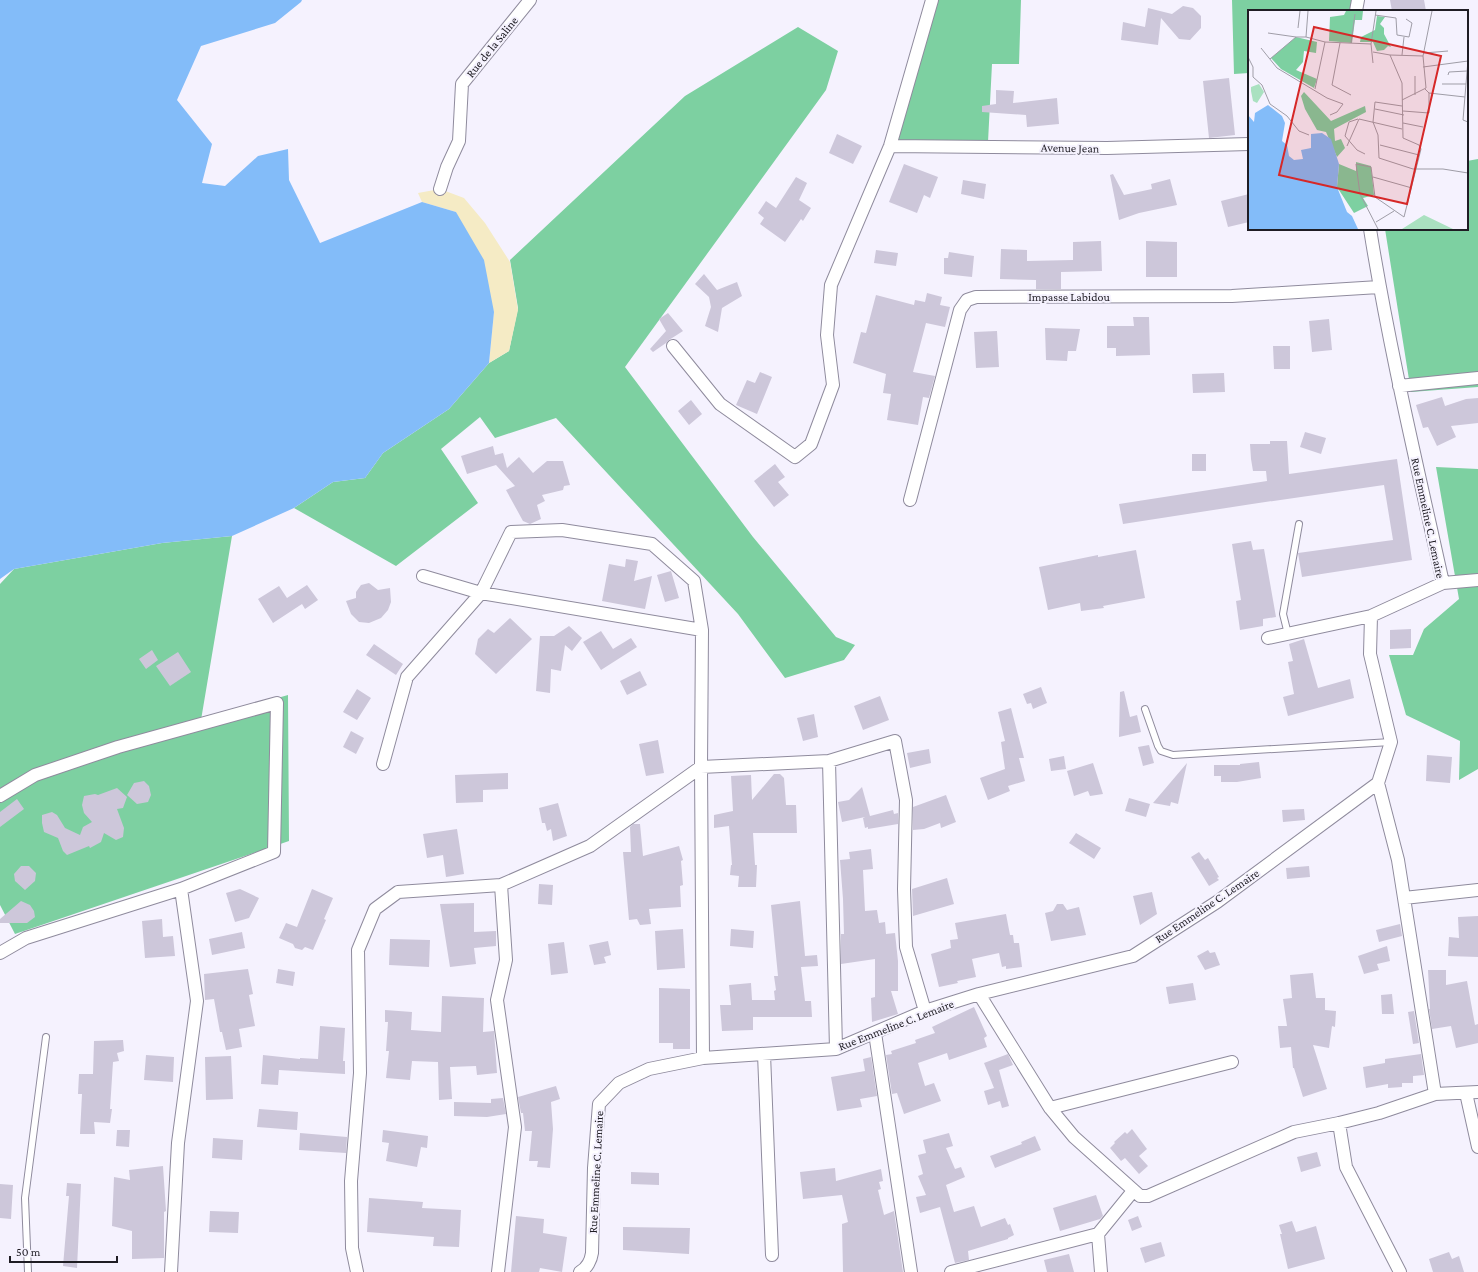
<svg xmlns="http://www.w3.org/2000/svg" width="1478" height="1272" viewBox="0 0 1478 1272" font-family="'Crimson Pro',serif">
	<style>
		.forest { fill: #7dd0a1 }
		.sand { fill: #f5ebc5 }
		.water { fill: #83bcf9 }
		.building { fill: #cdc7da }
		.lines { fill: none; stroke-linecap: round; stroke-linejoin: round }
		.service-casing { stroke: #8f8b9d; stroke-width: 8 }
		.minor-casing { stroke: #8f8b9d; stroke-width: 14 }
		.service { stroke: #fff; stroke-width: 6 }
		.minor { stroke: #fff; stroke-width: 12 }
		.labels { text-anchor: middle; stroke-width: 4; stroke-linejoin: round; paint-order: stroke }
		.street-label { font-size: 12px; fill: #1f1d24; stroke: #f5f2fe }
		.inset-road { fill: none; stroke: #9f9da7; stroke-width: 1 }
		.view { fill: #d62828; fill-opacity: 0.15; stroke: #d62828; stroke-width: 2 }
		.inset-edge { fill: none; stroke: #1f1d24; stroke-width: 2 }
	</style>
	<rect width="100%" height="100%" fill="#f5f2fe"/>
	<path class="forest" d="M938 0H1021L1019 64H992L988 142 896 140Z
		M1232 0H1352L1350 11H1249V73L1234 74Z
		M798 27 838 51 826 90 625 367 753 537 836 637 855 645 844 660 785 678 738 614 556 418 495 438 480 417 441 449 478 503 396 566 294 508 333 482 365 478 383 453 449 409 489 363 509 351 518 308 510 260 685 96Z
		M1478 159V387L1411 392 1385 229H1467V161Z
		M1436 467 1478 469V769L1459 780 1460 741 1406 715 1389 655H1413L1424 629 1459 599Z
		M232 536 201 720 288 695 289 841 15 934 0 905V584L14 569 162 543Z"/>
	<path class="sand" d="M440 189 464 198 485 223 510 262 518 310 509 351 489 363 494 312 456 212 422 202 418 193Z"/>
	<path class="water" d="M0 0H302L301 2 275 23 201 46 177 100 212 144 202 183 225 186 258 156 288 149 289 180 320 243 422 202 456 212 484 260 494 312 489 363 449 409 383 453 365 478 333 482 294 508 232 536 162 543 14 569 0 579Z"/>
	<path class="building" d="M1390 0H1424L1426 11H1392Z
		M1183 6 1193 8 1201 16V28L1190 40 1179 39 1161 18 1158 45 1121 40 1123 22 1145 27 1148 8 1172 14Z
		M1229 78 1235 135 1209 138 1203 81Z
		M996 90 1014 91 1013 103 1057 98 1059 124 1027 127 1026 115 982 112V106L996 104Z
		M837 134 862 146 853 164 829 153Z
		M904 164 938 177 930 198 924 195 917 213 889 202Z
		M1113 174 1124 195 1152 189 1151 184 1170 179 1177 205 1139 213 1119 220 1110 175Z
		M796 177 807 183 799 200 811 208 803 221 801 219 785 242 760 224 764 218 758 213 766 201 776 208Z
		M963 180 986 184 984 199 961 194Z
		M1249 194V222L1228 227 1221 201Z
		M1101 241 1102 271 1061 272V289H1036V280L1000 279 1001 249 1027 250V261L1073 260V242Z
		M1146 241 1177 242V277H1146Z
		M876 250 898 253 896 266 874 263Z
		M949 252 974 256 972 277 944 274V258H948Z
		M704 274 717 290 737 282 742 296 722 308 718 332 705 326 711 307 709 297 695 284Z
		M927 293 942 297 940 305 950 307 945 327 926 323 913 372 935 376 929 398 923 397 918 425 887 420 891 394 883 393 886 374 853 363 861 332 866 333 876 295 914 305 915 300 925 302Z
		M668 313 683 331 669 340 666 343 653 352 650 349 666 331 659 319Z
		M1133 317H1149L1150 355 1116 356V348H1107V326H1134Z
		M1329 319 1332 350 1312 352 1309 321Z
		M1045 328 1080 329 1076 351H1068L1067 361 1046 360Z
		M997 331 999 367 976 368 974 332Z
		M1273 346H1290V369H1274Z
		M760 372 772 377 757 414 736 405 747 380 755 383Z
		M1224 373 1225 392 1193 393 1192 374Z
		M1442 397 1445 406 1466 399 1478 398V423L1451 426 1456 437 1437 446 1428 427 1423 428 1416 405Z
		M691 400 702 414 689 425 678 411Z
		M1305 432 1326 438 1321 454 1300 447Z
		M1270 441H1287L1289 474 1397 459 1412 560 1302 577 1298 553 1393 540 1384 485 1252 504 1123 524 1119 504 1267 481 1266 471H1253L1251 459 1250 444H1270Z
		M493 446 495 455 503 453 507 468 519 457 533 473 547 461H563L570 485 564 486 563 490 542 495 545 501 537 505 541 519 530 524 523 521 506 490 515 486 496 465 467 474 461 456Z
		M1192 454H1206V471H1192Z
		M775 464 785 477 778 482 789 495 774 507 754 481Z
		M1251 541 1253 550 1264 549 1276 617 1263 619V626L1240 630 1236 601 1241 600 1232 544Z
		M1136 550 1145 598 1103 606 1104 608 1081 611 1080 603 1048 610 1039 567 1098 555V557Z
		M626 559 638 561 634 581 652 576 645 609 602 601 609 564 625 567Z
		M671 571 679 598 665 602 657 575Z
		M369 583 378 590 390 588 391 602 388 610 381 618 369 623 359 622 351 614 346 601 356 598V592L361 585Z
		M307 585 318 600 305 609 302 604 273 623 258 599 279 586 287 598Z
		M510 618 532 639 496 674 475 654 478 639 488 629 494 633Z
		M569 626 582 638 572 651 565 645 561 671 551 669 550 693 536 691 540 636H554Z
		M1411 629V648L1390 649V630Z
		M601 631 613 649 631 638 637 647 601 670 583 642Z
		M1304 639 1318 688 1350 679 1354 698 1288 716 1283 697 1294 694 1288 662 1293 661 1289 644Z
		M374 644 403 664 396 675 366 655Z
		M152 650 158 660 146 669 139 659Z
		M178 652 191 672 170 686 156 666Z
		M640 671 647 685 627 695 620 681Z
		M1041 687 1047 703 1033 709 1031 703 1027 704 1023 694Z
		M357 689 371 698 357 720 343 712Z
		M1124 691 1130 717 1137 715 1141 732 1119 737 1120 692Z
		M880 696 889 720 863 730 854 706Z
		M1011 708 1024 758H1019L1025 781 1008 786 1010 791 988 800 980 778 1005 769 1001 742 1005 741 998 712Z
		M814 714 818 737 803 741 797 718Z
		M351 731 364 738 356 754 343 747Z
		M658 740 664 773 646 776 639 744Z
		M1149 745 1154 763 1143 766 1138 747Z
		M929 749 931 763 910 768 907 753Z
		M1427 755 1452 757 1450 783 1426 781Z
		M1064 756 1066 769 1051 771 1049 759Z
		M1259 762 1261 778 1237 782H1221V776H1214V765H1240V764Z
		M1093 763 1103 794 1090 796 1088 791 1074 796 1067 771Z
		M1187 763 1178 804 1171 802 1170 806 1153 803Z
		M508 773V789L483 790V802L456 803 455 775Z
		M774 774H780L784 778 786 805H796L797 833H753L755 865H757L756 887H738L739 876 730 875 731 865H732L729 826 714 828V815L733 811 731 776 751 775 752 800Z
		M144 781 149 786 151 795 148 802 137 804 127 795 134 783Z
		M862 787 870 816 893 810 894 814 898 813V824L868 829V827L865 828 863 818 865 817 842 822 838 802 849 800Z
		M117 788 127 797 123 808 117 809 124 828 123 837 116 840 104 833 101 842 90 848 89 846 67 855 63 851 58 838 44 832 42 823V815L52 812 57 815 65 828 80 835 83 827 92 822 84 813 82 805 84 796 95 794 98 795Z
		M946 795 956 822 941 828 940 823 924 829 913 830V807Z
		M1129 798 1150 804 1146 817 1125 811Z
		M17 799 24 809 0 827V812Z
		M558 803 567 836 553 841 551 829 547 831 545 823H542L539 808Z
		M1304 809 1305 820 1283 822 1282 810Z
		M633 824H640L643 856 679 846 683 860 681 861 683 885 680 886 681 907 649 909 651 924 640 925 637 919 629 920 623 852H631L630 827Z
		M457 829 464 874 446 877 443 855 427 858 423 834Z
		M1076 833 1101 848 1094 859 1069 843Z
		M871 849 873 869 863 870 865 911 877 910 879 923 885 922 886 934 895 933 898 961V991H891L898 1014 872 1022 871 998 875 997V959L841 964V934H844L843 899 840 860 850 859 849 852Z
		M1199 852 1205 860 1208 858 1219 877 1217 878 1219 880 1209 886 1191 857Z
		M21 866H29L36 873 35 881 25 890 15 881 14 874Z
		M1309 866 1310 877 1287 879 1286 868Z
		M947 878 954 904 913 916 912 889Z
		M539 884 553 885 552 905 538 904Z
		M240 889 259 898 249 918 235 922 226 893Z
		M312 889 333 898 324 919 326 920 313 950 305 947 302 950 295 948 293 944 279 938 286 923 297 927Z
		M1152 892 1157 914 1140 925 1133 896Z
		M21 901 30 905 34 911 35 917 27 923H0V919Z
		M800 901 805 956 817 955 818 966 801 967 805 1001H811L812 1017H753V1030L722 1031 720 1005H731L729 985 751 983 752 1000H775L774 991 776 990 774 976H778L771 905Z
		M474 903V932L496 931V946L474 948 476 964 450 967 440 904Z
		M1057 904H1063L1067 910 1079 907 1086 935 1051 941 1045 913 1053 911Z
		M1006 914 1010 935H1013L1014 943H1019L1022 967 1006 969V966L1002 967 999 953 972 959 976 977 957 981 958 983 939 987 931 954 951 948 950 940 958 939 955 923Z
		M1478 916V957L1448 956 1449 937 1459 938 1458 917Z
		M162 919 163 937 173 936 175 956 145 958 142 921Z
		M1400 924 1402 936 1379 942 1376 930Z
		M683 929 685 968 657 970 655 931Z
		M731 929 754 931 753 948 730 946Z
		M242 932 245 948 212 955 209 939Z
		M390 939 430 940 429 967 389 965Z
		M608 941 611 955 604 957 606 963 594 965 589 945Z
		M564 942 568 973 551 975 548 944Z
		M1387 946 1390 961 1377 964 1379 970 1364 974 1358 956Z
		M1208 950 1210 953 1215 952 1220 965 1205 970 1197 956Z
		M248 969 253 994 249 995 255 1026 239 1029 242 1047 226 1050 222 1032H220L214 999 205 1000 204 974Z
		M278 969 295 972 293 986 276 983Z
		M1428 970H1446V985L1467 981 1475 1025 1478 1024V1043L1456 1048 1451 1026 1432 1029 1429 1009H1430Z
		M1313 973 1316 998H1325V1010L1336 1011 1335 1027 1332 1026 1329 1048 1313 1045 1327 1089 1303 1097 1294 1068H1293L1291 1047 1280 1048 1278 1026H1287L1283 999 1292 998 1290 975Z
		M1193 983 1196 1000 1169 1004 1166 987Z
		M659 988 690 989V1049H673V1043H659Z
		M1392 994 1394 1014H1382L1381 995Z
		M442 996 484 998 483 1032 494 1031 497 1073 477 1075 476 1066 450 1067 452 1099 439 1100 438 1062 412 1061 410 1080 386 1078 389 1051H386L388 1022H385V1010L412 1012 411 1030 441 1032Z
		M974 1007 987 1036 984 1038 987 1047 949 1060 947 1053 918 1063 925 1086 934 1083 941 1101 904 1114 897 1093 892 1094 886 1055 892 1054 891 1051 916 1043 915 1040 935 1033 932 1027Z
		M1414 1011 1419 1043 1413 1044 1408 1012Z
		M320 1026 345 1028 343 1061H345V1074L279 1070 278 1085 261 1084 263 1055 300 1059V1058L318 1059Z
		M123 1040 124 1051 117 1053 119 1061 113 1062 110 1109H112L110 1123 94 1122 95 1134H80L82 1094H78L79 1074H93L94 1041Z
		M1008 1054 1013 1065 999 1070 1009 1106 1002 1108 1000 1101 988 1105 984 1091 994 1088 984 1063Z
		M1421 1054 1424 1075 1413 1076V1083H1402V1087L1388 1088V1084L1366 1088 1363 1067 1385 1063V1059Z
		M146 1055 174 1057 173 1082 144 1080Z
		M231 1056 233 1099 206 1100 205 1057Z
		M871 1057 877 1096 860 1099 862 1107 837 1111 831 1077 865 1071 863 1059Z
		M556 1086 560 1099 551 1102 553 1129 550 1168 537 1167 538 1161H529L532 1131H525L523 1113H521L518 1097Z
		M503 1098 506 1114 487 1117 454 1116V1102L491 1103V1099Z
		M259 1109 298 1112 297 1130 257 1127Z
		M1132 1129 1147 1149 1139 1156 1148 1166 1139 1174 1125 1158 1121 1161 1110 1148 1115 1143 1114 1142 1125 1132 1127 1134Z
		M117 1130H130L129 1147 116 1146Z
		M383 1130 428 1136 427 1148 421 1147 417 1167 386 1161 389 1143 382 1142Z
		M300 1133 347 1137 346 1153 299 1150Z
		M949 1133 953 1146 946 1148 955 1169 961 1167 965 1177 946 1185 954 1212 974 1206 981 1227 1005 1218 1008 1225 1010 1224 1014 1235 1008 1238V1239L968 1251 969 1260 955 1263 940 1207 920 1213 916 1197 926 1195 918 1176 923 1174 918 1155 926 1153 923 1140Z
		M1035 1136 1041 1150 995 1168 990 1156 1022 1144 1021 1142Z
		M213 1138 243 1140 242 1160 212 1158Z
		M1317 1152 1321 1166 1301 1172 1297 1157Z
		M163 1166 166 1211 164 1212V1258L132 1259V1231L112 1226 114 1177 130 1180 129 1170Z
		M835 1168 836 1181 881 1169 883 1181 879 1182 881 1189 878 1190 884 1215 894 1211 903 1272H843L842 1224 848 1222 842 1195 803 1199 800 1172Z
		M631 1172 659 1173V1185L631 1184Z
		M67 1183 81 1184 77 1268 63 1266 69 1196H66Z
		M0 1184 13 1185 11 1219 0 1218Z
		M1096 1195 1103 1216 1100 1219 1060 1231 1053 1208Z
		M369 1198 423 1202 422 1208 461 1210 459 1247 433 1246 434 1237 367 1232Z
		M210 1211 239 1212 238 1233 209 1232Z
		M516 1216 544 1219 543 1233 567 1237 562 1272 540 1268 539 1272H511Z
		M1138 1216 1142 1227 1132 1231 1128 1220Z
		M1292 1221 1296 1232 1316 1226 1325 1259 1288 1269 1280 1234H1282L1279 1225Z
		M623 1227 690 1228 689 1254 623 1250Z
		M1161 1242 1165 1256 1145 1263 1140 1248Z
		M1449 1252 1452 1259 1459 1256 1464 1272H1433L1429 1259Z
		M1069 1254 1074 1272H1047L1044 1260Z"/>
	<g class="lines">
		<defs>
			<path id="service" d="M1288 634 1283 614 1299 524
				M1145 709 1158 746 1161 751 1173 755 1391 742
				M28 1272 25 1198 46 1037"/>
			<path id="minor" d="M1356 11 1358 0
				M890 146 1107 148 1249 144
				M440 189 447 167 459 141 462 84 530 0
				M1370 229C1389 348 1417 465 1443 583
				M673 346 720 404 795 457 811 444 833 385 827 335 831 285 890 146 932 0
				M1399 386 1478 378
				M910 500 960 310 967 300 976 297 1232 296 1379 287
				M423 576 481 593 702 630 701 767 703 1058
				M1268 638 1371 616 1443 583 1478 580
				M829 761 836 1049
				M383 764 407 677 481 593 511 532 562 530 652 544 694 581 702 630
				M1378 783 1398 860 1435 1094
				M0 796 35 775 118 747 277 703 274 852 181 889 26 938 0 953
				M1404 898 1478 890
				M979 994 1050 1108 1074 1137 1140 1196H1148L1294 1132 1339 1123 1379 1113 1435 1094 1478 1092
				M875 1033 911 1272
				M764 1054 772 1255
				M1466 1093 1478 1147
				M1050 1108 1232 1062
				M1339 1123 1346 1167 1400 1272
				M171 1272 178 1143 197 1001 181 889
				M357 1272 352 1248 351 1181 360 1073 358 950 375 909 398 892 501 885 590 846 701 767 829 761 895 741 906 800 904 889 906 947 925 1011
				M498 1272 515 1127 497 1000 506 960 501 885
				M580 1272C587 1268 591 1260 592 1253L594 1168 599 1104 619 1083 649 1069 703 1058 836 1049 925 1011 979 994 1133 956 1217 902 1378 783 1391 742 1370 654 1371 616
				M951 1272 1098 1234
				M1101 1272 1098 1234 1133 1191"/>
		</defs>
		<use href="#service" class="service-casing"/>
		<use href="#minor" class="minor-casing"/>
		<use href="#service" class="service"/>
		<use href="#minor" class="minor"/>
	</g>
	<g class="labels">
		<g class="street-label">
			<text transform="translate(492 47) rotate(-51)" y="4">Rue de la Saline</text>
			<text transform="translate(1070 148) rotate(1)" y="4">Avenue Jean</text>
			<text x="1069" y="301">Impasse Labidou</text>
			<text transform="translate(1428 518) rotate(78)" y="4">Rue Emmeline C. Lemaire</text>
			<text transform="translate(1207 906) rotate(-34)" y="4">Rue Emmeline C. Lemaire</text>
			<text transform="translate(896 1025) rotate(-21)" y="4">Rue Emmeline C. Lemaire</text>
			<text transform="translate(596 1172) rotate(-87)" y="4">Rue Emmeline C. Lemaire</text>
		</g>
	</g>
	<g transform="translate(1248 10)">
		<rect width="220" height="220" fill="#f5f2fe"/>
		<path d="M11 74 16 82 9 93 5 91 3 81V77ZM176 205 205 219H154Z" fill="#aae1c0"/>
		<path d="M98 1H115L114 10H107L104 33 81 31 82 7 96 5ZM129 6 137 7 132 14 136 18V24L143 37 140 36 136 40 129 41 125 32H112L113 27 127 20ZM48 27 69 32 68 43 56 41 55 52 48 60 69 69 66 78 33 59 23 48ZM56 82 83 111 117 96 118 102 86 119 87 131 93 129 97 138 89 147 78 122 69 120 57 99 53 86ZM108 152 123 156 126 185 115 188 120 196 106 203 89 177 91 154 108 161Z" fill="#7dd0a1"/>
		<path d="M20 95 34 106 37 113 34 131 39 135 41 146 46 150 55 149 53 140 63 138V124L74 123 83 129 91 154 89 177 99 202 104 206 110 219H0V105L6 112 7 103Z" fill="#83bcf9"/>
		<path class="inset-road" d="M60 1 58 27 77 32 123 34M127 5 148 8 149 25 161 27 164 13 158 9M50 18 52 1M20 23 48 27M92 33 84 75 103 85M103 33 107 4M13 38 29 58 79 88 95 94 89 102 82 105M125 42 142 45 154 73 155 128 171 135 173 139 156 207 127 187 123 157 108 154 112 184 130 219M176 43 200 41M142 45 175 46M154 45 156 27M0 47 5 57V67L14 75 22 94 39 106 51 121 61 125M22 49 48 27H58M220 50 215 110 220 112M125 53 123 34 128 1M175 57 220 51M200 65 201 62 219 61M167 66V85M194 74H218M67 79 77 32M177 79 181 83 217 87M154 90 178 78 175 46 184 1M154 96 127 92 125 112 130 125 131 148 165 159H195L220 163M127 99 156 105M155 101 181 103V83M110 109 101 112 97 126 109 140 117 144M155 113 175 117M132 135 171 145M99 136 111 109 154 119M125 167 164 178M128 212 146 201"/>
		<path class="view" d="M66 17 193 46 159 194 31 165Z"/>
		<rect width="220" height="220" class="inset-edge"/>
	</g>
	<path d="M10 1256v6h107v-6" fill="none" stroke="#1f1d24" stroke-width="2"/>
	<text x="16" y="1256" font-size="12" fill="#1f1d24" stroke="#f5f2fe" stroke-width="3" paint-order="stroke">50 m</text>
</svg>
